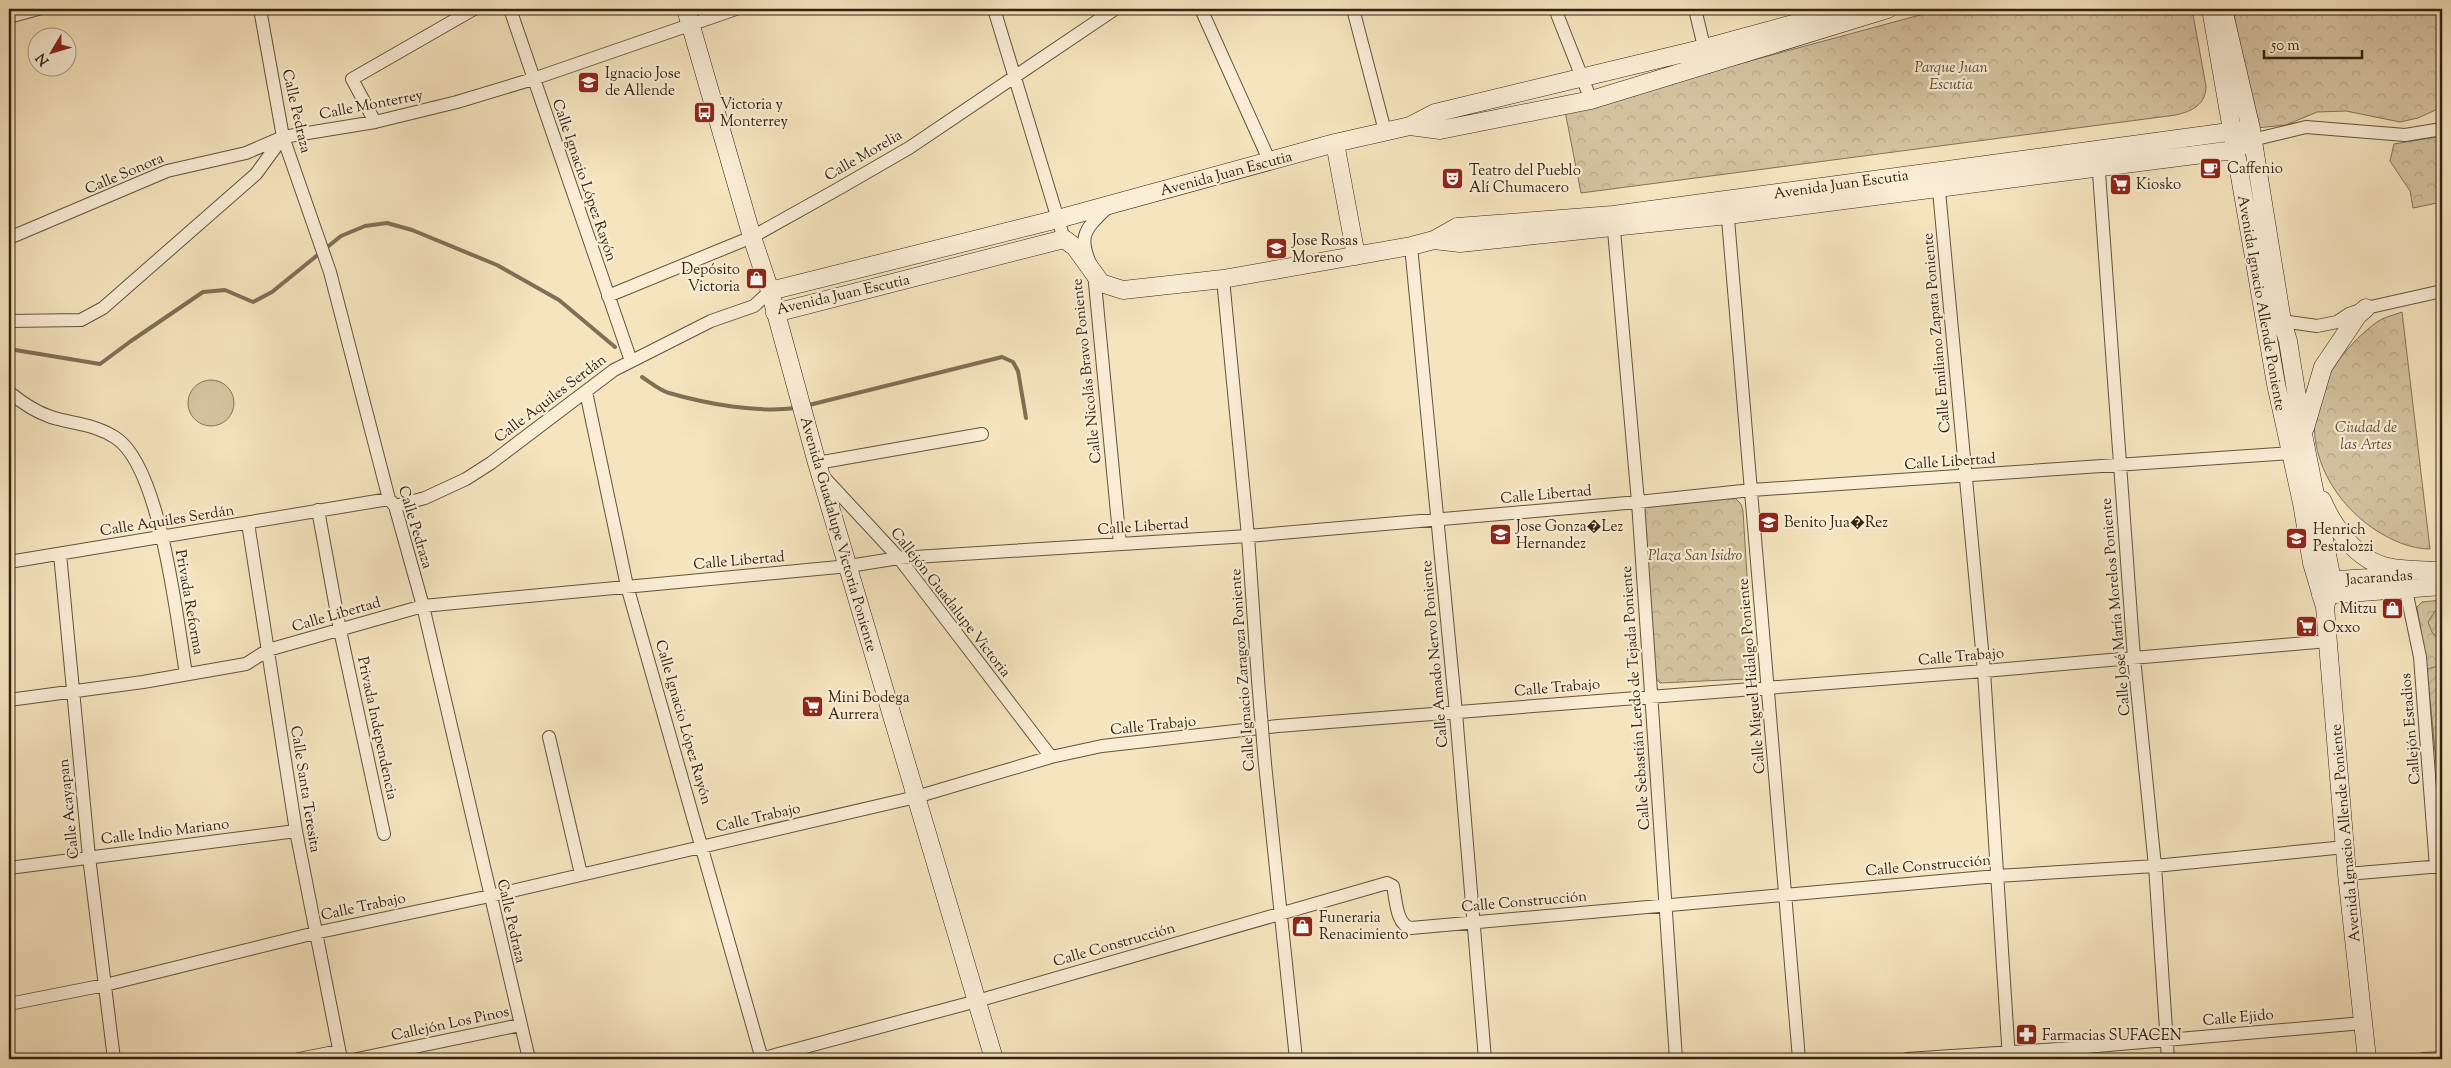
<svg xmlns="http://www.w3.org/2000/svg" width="2451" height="1068" viewBox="0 0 2451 1068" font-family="'Sorts Mill Goudy',serif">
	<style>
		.park { fill: url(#park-crowns); stroke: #83735a }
		.garden { fill: url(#garden-furrows); stroke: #83735a }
		.pitch { fill: #d5c3a1; stroke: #83735a }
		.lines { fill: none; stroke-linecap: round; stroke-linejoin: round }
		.stream { stroke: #7f6f56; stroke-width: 4 }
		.street-casing { stroke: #62533d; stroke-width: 14 }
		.secondary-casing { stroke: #312312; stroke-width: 19 }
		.street { stroke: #f9edd5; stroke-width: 12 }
		.secondary { stroke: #f9edd5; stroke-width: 18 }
		.street-bridge-casing { stroke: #62533d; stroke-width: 14; stroke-linecap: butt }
		.street-bridge { stroke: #f9edd5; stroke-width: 12 }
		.labels { text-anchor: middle; stroke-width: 4.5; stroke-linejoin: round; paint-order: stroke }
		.park-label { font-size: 15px; font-style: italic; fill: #5a4b36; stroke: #f9edd5 }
		.poi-label { font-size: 15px; fill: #312312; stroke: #f9edd5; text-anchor: start }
		.street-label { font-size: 15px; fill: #312312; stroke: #f9edd5 }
	</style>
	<defs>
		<pattern id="park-crowns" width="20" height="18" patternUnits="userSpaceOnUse" patternTransform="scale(1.25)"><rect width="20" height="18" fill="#d5c3a1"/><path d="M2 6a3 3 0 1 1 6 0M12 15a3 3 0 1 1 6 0" fill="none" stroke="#b7a78a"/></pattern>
		<pattern id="garden-furrows" width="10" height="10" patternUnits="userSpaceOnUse" patternTransform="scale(1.25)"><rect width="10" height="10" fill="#d5c3a1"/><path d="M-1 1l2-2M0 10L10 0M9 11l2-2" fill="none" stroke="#b7a78a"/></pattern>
	</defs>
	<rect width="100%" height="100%" fill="#f6e4be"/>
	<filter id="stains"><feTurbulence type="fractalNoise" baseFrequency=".004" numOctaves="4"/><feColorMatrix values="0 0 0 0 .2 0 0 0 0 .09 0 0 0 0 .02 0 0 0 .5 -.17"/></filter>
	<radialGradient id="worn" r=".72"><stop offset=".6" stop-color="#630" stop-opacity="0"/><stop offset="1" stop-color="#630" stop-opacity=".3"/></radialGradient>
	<path class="park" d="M1942 9H2192L2206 86C2206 105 2192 111 2176 115L1581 193 1565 111Z
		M2233 9H2442V107L2418 118 2400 122 2346 111 2317 112 2286 125 2256 128Z
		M2442 136V202L2413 208 2410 191 2390 161 2394 144Z
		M2402 312 2430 549C2410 549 2391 540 2374 529 2335 503 2307 455 2316 408 2323 374 2351 341 2377 322 2384 317 2394 315 2402 312Z
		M1733 496 1741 504 1743 511 1753 672 1747 679 1660 683 1655 678 1642 507Z
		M2442 600V821L2427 669 2417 607 2422 602Z"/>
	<path class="garden" d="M2435 611H2442V643L2432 632 2428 622Z
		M2442 665V821L2427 669Z"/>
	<path class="pitch" d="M188 403a23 23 0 1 1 46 0a23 23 0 1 1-46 0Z"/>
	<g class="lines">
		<path class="stream" d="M9 349 100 364 131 341 203 292 225 290 253 302 272 292 341 236 365 226 387 223 412 230 497 265 559 300 615 347
			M642 377C650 382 659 390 669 393 707 404 757 413 796 408
			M805 406 1002 357 1013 362 1018 371 1026 418"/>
		<defs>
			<path id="street" d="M260 9 283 137 330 272 389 499 395 506 423 606 529 1059
				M510 9 631 361
				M994 9 1064 239
				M1201 9 1270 162
				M1353 9 1385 131
				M1555 9 1591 100
				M1695 9 1706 55
				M9 17 38 9
				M375 122 352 79 474 9
				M2252 140 2306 127 2405 135 2442 129
				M2098 159 2134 658 2155 866 2168 1059
				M1938 180 1984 671 2009 1059
				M1108 207C1080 233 1079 238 1094 273L1120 544
				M1727 207 1799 1059
				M1613 219 1638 502 1676 1059
				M9 238 167 171 246 153 283 137 375 122 457 102 533 79 736 9
				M1411 246 1456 713 1485 1059
				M1223 279 1248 536 1258 680
				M608 296 752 237 838 189 909 148 1115 9
				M9 321 81 320 103 308 256 174 283 137
				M2282 321 2317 326 2337 322 2349 314 2366 308 2442 291
				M9 392C21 402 36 412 51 417 73 424 95 424 116 438 161 468 177 621 186 674
				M586 392 627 586 762 1059
				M817 463 982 434
				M821 474 899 558 1051 757
				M395 506 425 498 466 479 491 463 614 370 711 321 754 306 770 291
				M318 510 340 630 384 834
				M248 523 296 831 341 1059
				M60 554 89 857 114 1059
				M9 562 389 499
				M2406 590 2420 657 2436 867
				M9 700 143 682 246 664 268 650 423 606 849 566 899 558 1248 536 1638 502 1752 490 2291 453
				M549 737 581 874
				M1265 764 1296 1059
				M9 868 296 831
				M2347 874 2442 866
				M9 1004 105 985 315 933 490 896 916 797 1051 757 1102 746 1278 726 1984 671 2328 641
				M299 1059 339 1051
				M357 1059 520 1025
				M760 1059 977 1001 1387 883 1393 886C1396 899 1396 925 1411 928L1997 876 2155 866 2345 847
				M1907 1059 2074 1048 2363 1023
				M2423 1059 2442 1058"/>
			<path id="secondary" d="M686 9 752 237 770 291 817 463 994 1059
				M2211 9 2276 384 2302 503 2312 563 2325 607 2347 874 2367 1059
				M2223 9 2251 129 2282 321 2288 341 2303 434 2332 580 2325 607
				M1410 126 1440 130 1591 100 1888 9
				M1335 143 1356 256
				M1434 240 1460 243 1728 215 2234 150 2252 140
				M770 291 1058 219 1335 143 1410 126 1435 113 1705 48 1848 9
				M775 313 1064 239 1075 247 1101 283 1123 290 1223 279 1411 246 1434 240 1457 227 1613 215 2251 129
				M2305 428 2323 367 2358 315 2366 308
				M2322 500C2333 526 2357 561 2388 567 2405 571 2425 570 2442 571
				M2321 581 2402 576
				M2321 595 2442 586"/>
		</defs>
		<use href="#street" class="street-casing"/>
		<use href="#secondary" class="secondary-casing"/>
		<use href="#street" class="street"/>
		<use href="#secondary" class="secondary"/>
		<defs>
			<path id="street-bridge" d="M1258 680 1265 764"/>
		</defs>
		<use href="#street-bridge" class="street-bridge-casing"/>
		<use href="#street-bridge" class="street-bridge"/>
	</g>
	<defs>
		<symbol id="school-square" viewBox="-11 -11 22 22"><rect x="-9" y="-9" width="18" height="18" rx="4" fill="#8f2418" stroke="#f9edd5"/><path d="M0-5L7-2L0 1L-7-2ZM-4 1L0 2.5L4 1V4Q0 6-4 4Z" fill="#fff"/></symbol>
		<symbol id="bus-square" viewBox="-11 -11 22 22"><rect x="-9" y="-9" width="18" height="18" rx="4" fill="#8f2418" stroke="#f9edd5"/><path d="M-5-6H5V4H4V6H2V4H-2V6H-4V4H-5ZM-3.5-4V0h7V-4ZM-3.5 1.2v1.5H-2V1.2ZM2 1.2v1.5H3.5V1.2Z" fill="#fff"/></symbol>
		<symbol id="cafe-square" viewBox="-11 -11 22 22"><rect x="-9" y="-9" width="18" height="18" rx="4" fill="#8f2418" stroke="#f9edd5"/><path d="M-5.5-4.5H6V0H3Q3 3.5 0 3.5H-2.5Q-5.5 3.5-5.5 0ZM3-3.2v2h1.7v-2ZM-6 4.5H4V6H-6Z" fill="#fff"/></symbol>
		<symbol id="theatre-square" viewBox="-11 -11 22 22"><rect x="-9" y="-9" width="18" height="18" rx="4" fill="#8f2418" stroke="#f9edd5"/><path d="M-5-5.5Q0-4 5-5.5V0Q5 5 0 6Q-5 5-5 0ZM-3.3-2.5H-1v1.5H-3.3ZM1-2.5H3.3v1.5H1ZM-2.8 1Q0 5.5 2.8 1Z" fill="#fff"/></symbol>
		<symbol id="supermarket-square" viewBox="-11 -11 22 22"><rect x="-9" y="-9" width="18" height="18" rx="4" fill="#8f2418" stroke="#f9edd5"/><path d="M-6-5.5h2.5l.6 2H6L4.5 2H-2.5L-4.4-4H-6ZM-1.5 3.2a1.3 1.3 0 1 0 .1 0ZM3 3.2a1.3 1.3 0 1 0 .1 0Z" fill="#fff"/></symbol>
		<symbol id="shop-square" viewBox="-11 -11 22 22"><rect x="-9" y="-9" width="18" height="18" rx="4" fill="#8f2418" stroke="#f9edd5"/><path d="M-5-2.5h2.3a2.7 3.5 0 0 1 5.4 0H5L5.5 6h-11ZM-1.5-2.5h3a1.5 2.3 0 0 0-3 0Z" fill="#fff"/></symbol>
		<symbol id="pharmacy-square" viewBox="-11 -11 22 22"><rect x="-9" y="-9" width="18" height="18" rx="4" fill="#8f2418" stroke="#f9edd5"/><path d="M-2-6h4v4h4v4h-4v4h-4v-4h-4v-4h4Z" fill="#fff"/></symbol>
	</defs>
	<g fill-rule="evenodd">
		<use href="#school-square" x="576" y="70" width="25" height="25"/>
		<use href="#bus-square" x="692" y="100" width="25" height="25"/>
		<use href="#cafe-square" x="2198" y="156" width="25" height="25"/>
		<use href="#theatre-square" x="1440" y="166" width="25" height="25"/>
		<use href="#supermarket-square" x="2108" y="172" width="25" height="25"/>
		<use href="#school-square" x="1264" y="236" width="25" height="25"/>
		<use href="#shop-square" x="744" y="266" width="25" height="25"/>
		<use href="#school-square" x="1756" y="510" width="25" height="25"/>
		<use href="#school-square" x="1488" y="522" width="25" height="25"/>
		<use href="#school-square" x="2284" y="526" width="25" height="25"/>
		<use href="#shop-square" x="2380" y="596" width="25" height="25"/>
		<use href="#supermarket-square" x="2294" y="614" width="25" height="25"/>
		<use href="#supermarket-square" x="800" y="694" width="25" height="25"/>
		<use href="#shop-square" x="1290" y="914" width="25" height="25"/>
		<use href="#pharmacy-square" x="2014" y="1022" width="25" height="25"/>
	</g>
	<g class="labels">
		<g class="park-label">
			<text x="1951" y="72">Parque Juan<tspan x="1951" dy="17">Escutia</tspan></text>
			<text x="2366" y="432">Ciudad de<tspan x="2366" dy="17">las Artes</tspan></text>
			<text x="1695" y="560">Plaza San Isidro</text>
		</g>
		<g class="poi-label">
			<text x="605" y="78">Ignacio Jose<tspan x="605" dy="17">de Allende</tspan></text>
			<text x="720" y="109">Victoria y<tspan x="720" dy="17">Monterrey</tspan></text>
			<text x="2227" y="173">Caffenio</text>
			<text x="1469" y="175">Teatro del Pueblo<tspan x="1469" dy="17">Alí Chumacero</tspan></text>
			<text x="2136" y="189">Kiosko</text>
			<text x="1292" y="245">Jose Rosas<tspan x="1292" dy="17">Moreno</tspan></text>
			<text x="740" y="274" text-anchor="end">Depósito<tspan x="740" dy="17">Victoria</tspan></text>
			<text x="1784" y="527">Benito Jua�Rez</text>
			<text x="1516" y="531">Jose Gonza�Lez<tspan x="1516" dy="17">Hernandez</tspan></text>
			<text x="2313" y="534">Henrich<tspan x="2313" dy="17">Pestalozzi</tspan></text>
			<text x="2377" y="613" text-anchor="end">Mitzu</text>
			<text x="2323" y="632">Oxxo</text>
			<text x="828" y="702">Mini Bodega<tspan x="828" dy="17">Aurrera</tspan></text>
			<text x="1319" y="922">Funeraria<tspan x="1319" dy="17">Renacimiento</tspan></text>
			<text x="2042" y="1040">Farmacias SUFACEN</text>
		</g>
		<g class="street-label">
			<text transform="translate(371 104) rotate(-11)" y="5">Calle Monterrey</text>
			<text transform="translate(297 111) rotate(77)" y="5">Calle Pedraza</text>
			<text transform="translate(863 155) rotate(-30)" y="5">Calle Morelia</text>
			<text transform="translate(124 173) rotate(-23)" y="5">Calle Sonora</text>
			<text transform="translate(1226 173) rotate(-15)" y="5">Avenida Juan Escutia</text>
			<text transform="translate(585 180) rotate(71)" y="5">Calle Ignacio López Rayón</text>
			<text transform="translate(1841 184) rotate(-8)" y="5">Avenida Juan Escutia</text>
			<text transform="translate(843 294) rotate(-13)" y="5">Avenida Juan Escutia</text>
			<text transform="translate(2262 303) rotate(80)" y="5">Avenida Ignacio Allende Poniente</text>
			<text transform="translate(1936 333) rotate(-95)" y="5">Calle Emiliano Zapata Poniente</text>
			<text transform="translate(1086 371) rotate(-96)" y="5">Calle Nicolás Bravo Poniente</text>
			<text transform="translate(550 398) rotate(-37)" y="5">Calle Aquiles Serdán</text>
			<text transform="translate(1950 461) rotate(-4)" y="5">Calle Libertad</text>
			<text transform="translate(1546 494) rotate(-5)" y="5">Calle Libertad</text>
			<text transform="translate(167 520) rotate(-9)" y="5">Calle Aquiles Serdán</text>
			<text transform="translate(1143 526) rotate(-4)" y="5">Calle Libertad</text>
			<text transform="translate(416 527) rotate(73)" y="5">Calle Pedraza</text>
			<text transform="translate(839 534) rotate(74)" y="5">Avenida Guadalupe Victoria Poniente</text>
			<text transform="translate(739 560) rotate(-5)" y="5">Calle Libertad</text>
			<text transform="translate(2379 577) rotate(-4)" y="5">Jacarandas</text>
			<text transform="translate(190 602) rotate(80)" y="5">Privada Reforma</text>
			<text transform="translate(951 602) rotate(52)" y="5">Callejón Guadalupe Victoria</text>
			<text transform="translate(2115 607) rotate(-95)" y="5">Calle José María Morelos Poniente</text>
			<text transform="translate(336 614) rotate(-16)" y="5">Calle Libertad</text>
			<text transform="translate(1434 654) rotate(-95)" y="5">Calle Amado Nervo Poniente</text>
			<text transform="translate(1961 656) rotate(-5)" y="5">Calle Trabajo</text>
			<text transform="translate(1242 670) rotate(-94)" y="5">Calle Ignacio Zaragoza Poniente</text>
			<text transform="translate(1751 676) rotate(-95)" y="5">Calle Miguel Hidalgo Poniente</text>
			<text transform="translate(1557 687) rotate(-5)" y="5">Calle Trabajo</text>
			<text transform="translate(1635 698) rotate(-94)" y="5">Calle Sebastián Lerdo de Tejada Poniente</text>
			<text transform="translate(684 722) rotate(74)" y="5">Calle Ignacio López Rayón</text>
			<text transform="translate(1153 725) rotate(-6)" y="5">Calle Trabajo</text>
			<text transform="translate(378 728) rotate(78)" y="5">Privada Independencia</text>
			<text transform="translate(2410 729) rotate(-95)" y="5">Callejón Estadios</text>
			<text transform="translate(306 789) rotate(81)" y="5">Calle Santa Teresita</text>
			<text transform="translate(68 809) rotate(-96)" y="5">Calle Acayapan</text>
			<text transform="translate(758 817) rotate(-13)" y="5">Calle Trabajo</text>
			<text transform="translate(165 831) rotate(-7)" y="5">Calle Indio Mariano</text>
			<text transform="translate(2345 833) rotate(-95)" y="5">Avenida Ignacio Allende Poniente</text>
			<text transform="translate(1928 865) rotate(-5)" y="5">Calle Construcción</text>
			<text transform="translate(1524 901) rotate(-5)" y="5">Calle Construcción</text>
			<text transform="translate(363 906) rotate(-12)" y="5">Calle Trabajo</text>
			<text transform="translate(512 921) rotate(77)" y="5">Calle Pedraza</text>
			<text transform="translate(1114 944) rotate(-16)" y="5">Calle Construcción</text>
			<text transform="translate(2238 1017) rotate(-5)" y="5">Calle Ejido</text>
			<text transform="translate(450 1023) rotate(-12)" y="5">Callejón Los Pinos</text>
		</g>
	</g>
	<rect width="2451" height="1068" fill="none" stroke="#f6e4be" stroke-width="30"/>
	<rect x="10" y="10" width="2431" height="1048" fill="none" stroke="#312312" stroke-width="2.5"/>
	<rect x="15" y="15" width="2421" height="1038" fill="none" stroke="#312312"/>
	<g transform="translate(52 52) rotate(232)"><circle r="24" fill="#f9edd5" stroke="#a99c87"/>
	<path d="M0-4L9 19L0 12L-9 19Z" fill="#8f2418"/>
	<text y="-8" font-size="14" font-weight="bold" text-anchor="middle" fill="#312312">N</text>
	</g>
	<path d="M2264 50v8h98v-8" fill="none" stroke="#312312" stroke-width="2.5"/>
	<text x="2271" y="50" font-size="15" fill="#312312" stroke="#f9edd5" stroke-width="4" paint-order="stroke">50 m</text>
	<rect width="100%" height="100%" filter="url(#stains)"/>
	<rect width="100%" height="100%" fill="url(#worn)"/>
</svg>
